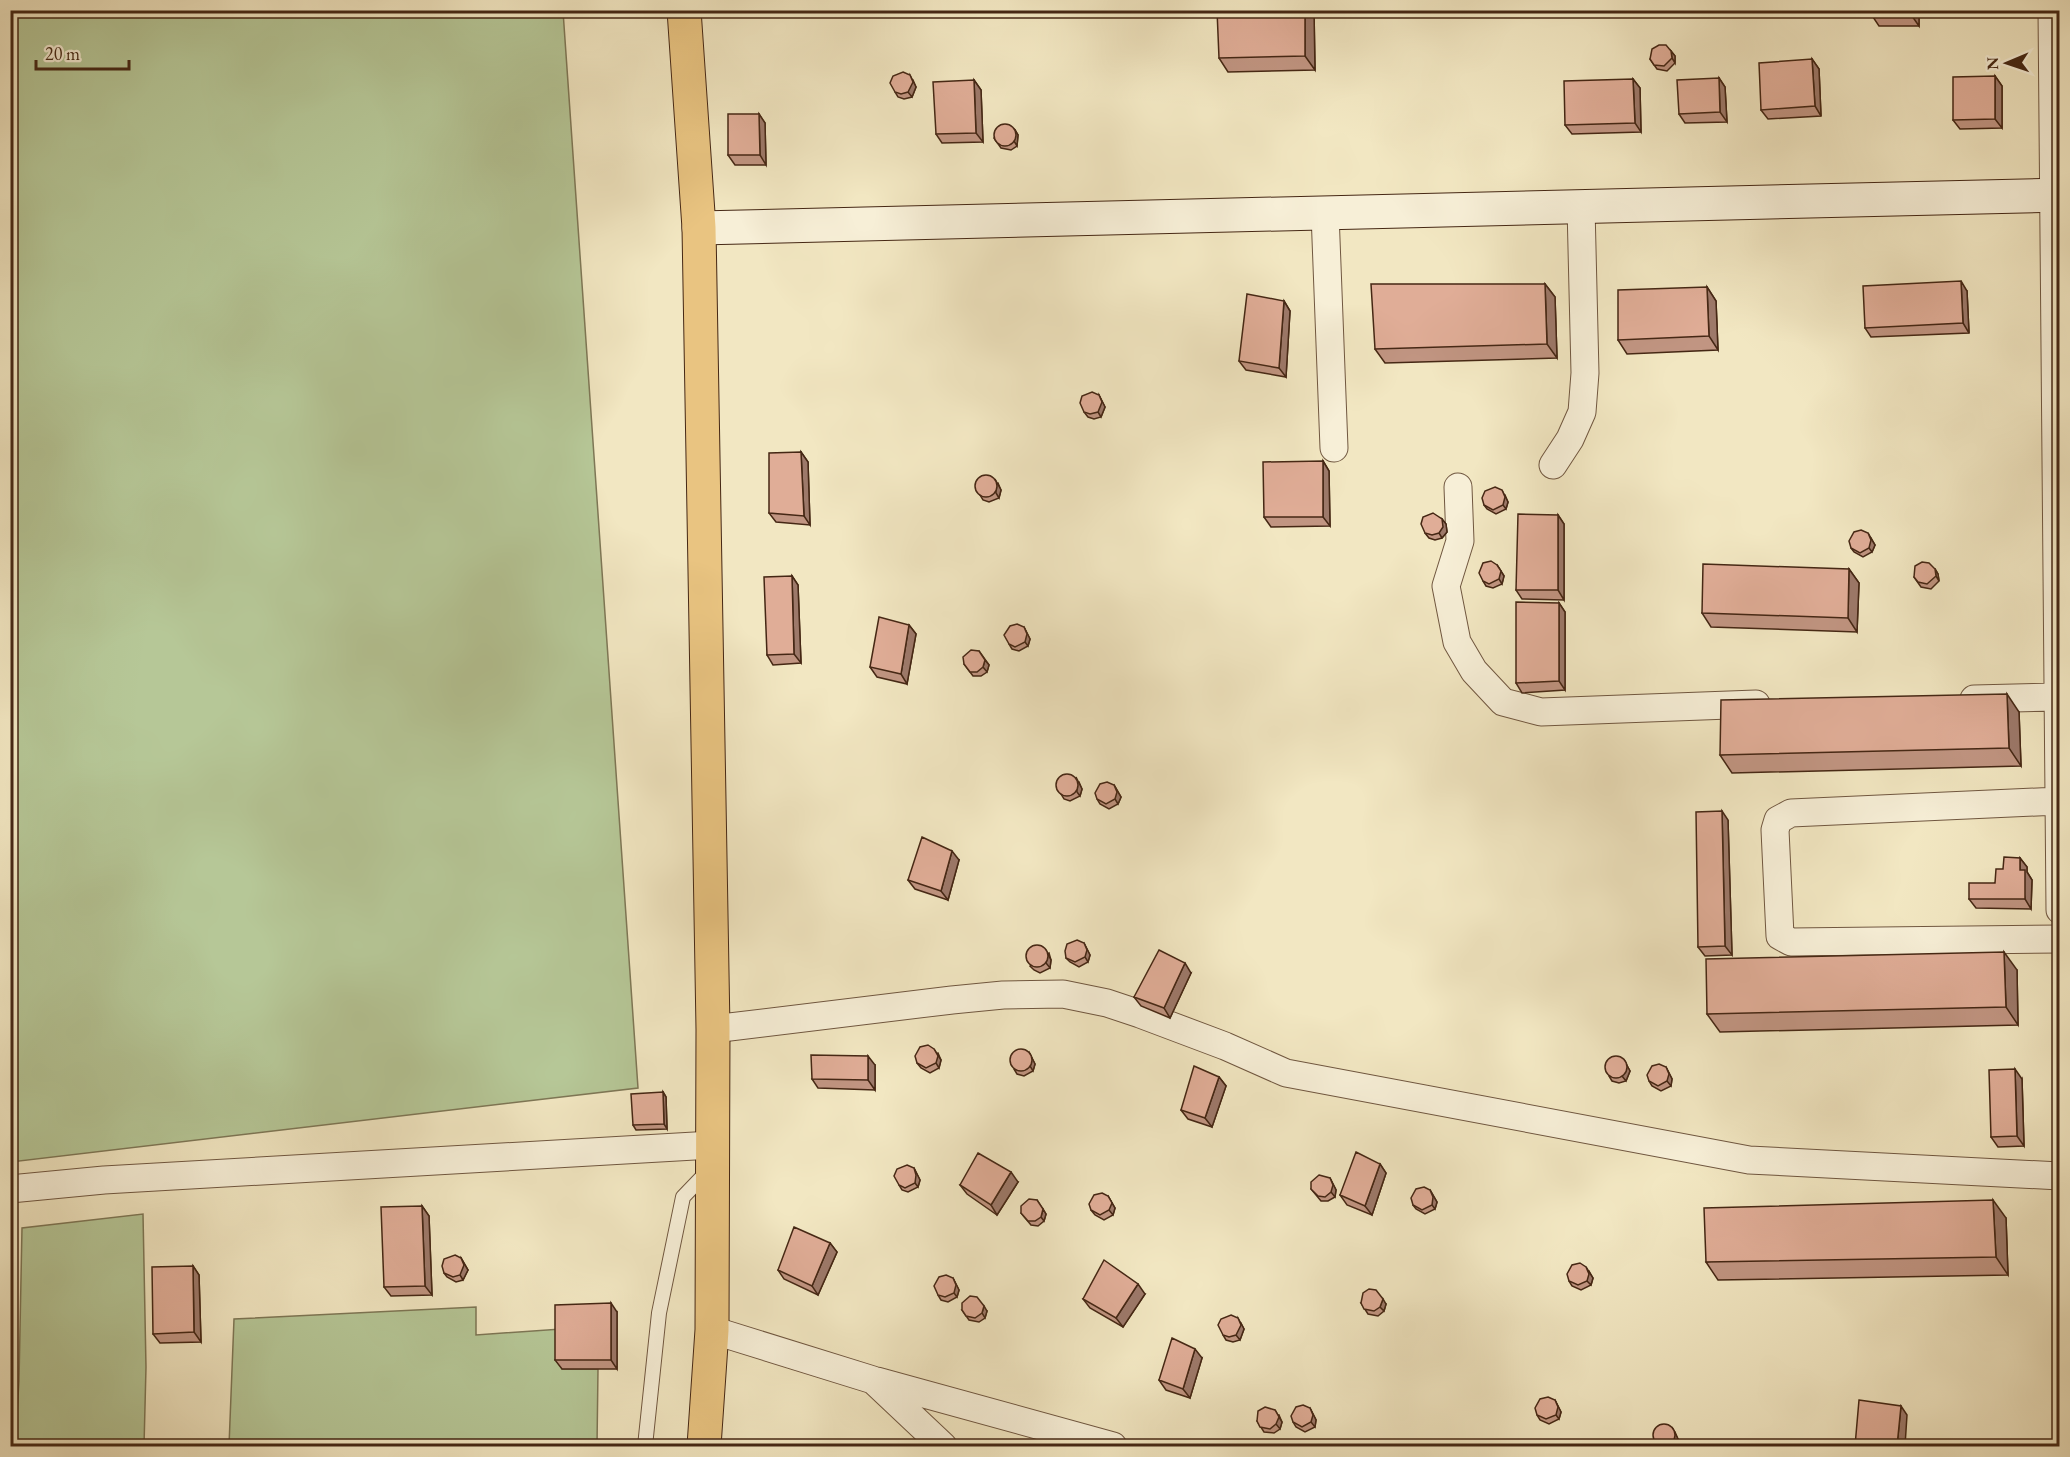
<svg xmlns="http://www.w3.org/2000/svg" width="2070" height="1457" viewBox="0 0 2070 1457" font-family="'EB Garamond',serif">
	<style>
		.green { fill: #b6c797; stroke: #7e7756; stroke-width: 1.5 }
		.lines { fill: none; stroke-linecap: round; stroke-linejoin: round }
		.lane-casing { stroke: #705740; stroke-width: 16 }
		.street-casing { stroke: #705740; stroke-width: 29 }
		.secondary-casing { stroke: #452714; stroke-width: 35 }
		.primary-casing { stroke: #452714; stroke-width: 35 }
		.lane { stroke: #f7efd7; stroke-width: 14 }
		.street { stroke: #f7efd7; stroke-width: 27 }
		.secondary { stroke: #f7efd7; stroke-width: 33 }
		.primary { stroke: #e9c481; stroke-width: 33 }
		.wall { fill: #c19582; stroke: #452714; stroke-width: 1.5 }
		.shaded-wall { fill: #9d796a; stroke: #452714; stroke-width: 1.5 }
		.building { fill: #e0ad97; stroke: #452714; stroke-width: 1.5 }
	</style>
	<rect width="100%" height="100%" fill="#f2e7c2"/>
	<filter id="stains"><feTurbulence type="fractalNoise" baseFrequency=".00333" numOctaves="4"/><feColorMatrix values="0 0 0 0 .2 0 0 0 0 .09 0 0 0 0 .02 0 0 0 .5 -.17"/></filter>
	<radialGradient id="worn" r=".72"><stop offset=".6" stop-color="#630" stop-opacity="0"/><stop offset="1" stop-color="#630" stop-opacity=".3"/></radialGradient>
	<path class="green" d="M10 11H563L638 1088 11 1162Z
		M143 1214 146 1367 144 1446H15L19 1381 22 1228Z
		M476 1307V1335L561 1329 562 1369H598L597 1446H229L234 1319Z"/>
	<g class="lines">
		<defs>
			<path id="lane" d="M645 1446 659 1313 683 1197 708 1171"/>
			<path id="street" d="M2052 10 2060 910
				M1325 213 1334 448
				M1553 465 1570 439 1582 412 1585 373 1581 207
				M1458 487 1460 541 1446 586 1457 642 1474 671 1503 702 1541 712 1756 704
				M1974 699 2057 697
				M2058 801 1791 813 1778 820 1775 830 1780 936 1791 942 2060 939
				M713 1029 952 1000 1003 995 1063 994 1107 1003 1140 1014 1225 1046 1286 1073 1749 1160 2060 1176
				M10 1189 104 1180 712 1145
				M712 1330 873 1380 943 1446
				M877 1381 1113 1446"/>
			<path id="secondary" d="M699 228 2060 195"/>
			<path id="primary" d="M684 10 699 228 713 1029 712 1330 704 1446"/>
		</defs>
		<use href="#lane" class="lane-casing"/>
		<use href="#street" class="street-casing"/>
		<use href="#secondary" class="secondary-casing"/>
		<use href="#primary" class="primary-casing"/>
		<use href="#lane" class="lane"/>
		<use href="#street" class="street"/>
		<use href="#secondary" class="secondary"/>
		<use href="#primary" class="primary"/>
	</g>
	<path class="wall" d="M1314 10 1315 70 1228 72 1219 58Z
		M1873 10H1919V26H1879L1873 17Z
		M1928 10H1945L1936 15Z
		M1671 51 1675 56V63L1667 71 1657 69 1650 59Z
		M1812 59 1819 69 1821 116 1768 119 1761 110Z
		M1995 76 2002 86V128L1960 129 1953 120Z
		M1719 78 1725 87 1727 122 1685 123 1679 114Z
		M1633 79 1640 88 1641 132 1572 134 1565 125Z
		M913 80 916 87 912 97 904 99 898 97 895 92Z
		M974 80 981 90 983 142 942 143 936 134Z
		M759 114 765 123 766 165H735L728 155Z
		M1015 130 1018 135 1017 146 1011 150 1001 148 994 138Z
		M1545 284 1555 297 1557 358 1385 363 1375 349Z
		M1707 287 1716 301 1718 350 1627 354 1618 340Z
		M1967 291 1969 333 1871 337 1865 328Z
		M1284 301 1290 311 1286 377 1246 370 1239 361Z
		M1099 395 1105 407 1101 417 1094 419 1088 417 1084 412Z
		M801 452 808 462 810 525 776 522 769 513Z
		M1323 461 1329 471 1330 526 1271 527 1264 517Z
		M998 483 1001 490 999 498 989 502 983 500 980 495Z
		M1505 495 1508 502 1506 509 1496 514 1487 509 1484 505Z
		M1558 515 1564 524V600L1522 599 1516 590Z
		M1442 519 1446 524 1447 532 1442 538 1435 540 1429 538 1425 533Z
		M1871 538 1875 545 1872 552 1863 557 1854 552 1851 548Z
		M1497 565 1504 576 1502 584 1493 588 1486 586 1483 581Z
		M1849 569 1859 583 1857 632 1711 627 1702 613Z
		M1935 569 1938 574 1939 581 1931 589 1921 587 1914 577Z
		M792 576 798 585 801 663 773 665 767 655Z
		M1559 603 1565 612V690L1522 693 1516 683Z
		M909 625 916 634 907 684 877 677 870 667Z
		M1024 627 1030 639 1028 646 1019 651 1012 649 1009 644Z
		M979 651 989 665 987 672 981 676H973L964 664Z
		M2019 712 2021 766 1732 773 1720 755Z
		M1079 782 1082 789 1080 796 1070 801 1064 799 1061 794Z
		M1114 785 1121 797 1118 804 1109 809 1100 804 1097 799Z
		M1728 820 1732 955 1705 956 1698 947Z
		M2020 858 2027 867V872L2032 880 2031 909 1976 908 1969 899 1995 883 2003 869Z
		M959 860 948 900 915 889 908 880Z
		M1084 943 1090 955 1088 962 1079 967 1070 962 1066 958Z
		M1049 953 1051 960 1050 968 1040 973 1034 970 1030 966Z
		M2017 970 2018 1025 1720 1032 1707 1014Z
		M1191 973 1170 1018 1141 1006 1134 997Z
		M1029 1052 1035 1064 1033 1071 1024 1076 1017 1074 1014 1069Z
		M938 1053 941 1060 939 1068 930 1073 921 1068 917 1063Z
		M1624 1060 1630 1071 1626 1081 1619 1083 1612 1081 1609 1076Z
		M875 1065V1090L818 1088 812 1079Z
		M1666 1067 1672 1079 1671 1086 1661 1091 1652 1086 1649 1081Z
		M1219 1077 1226 1086 1212 1127 1188 1119 1181 1110Z
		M2022 1079 2024 1146 1998 1147 1991 1137Z
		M663 1092 666 1097 667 1129 636 1130 633 1125Z
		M1380 1164 1386 1173 1372 1215 1347 1205 1340 1195Z
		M914 1168 920 1180 918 1187 908 1192 902 1190 899 1185Z
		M1330 1178 1336 1190 1335 1197 1328 1201H1321L1311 1189Z
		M1018 1182 997 1215 967 1194 960 1185Z
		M1430 1190 1437 1202 1435 1209 1425 1214 1416 1209 1413 1205Z
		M1108 1196 1115 1208 1113 1215 1104 1220 1095 1215 1091 1210Z
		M1037 1200 1046 1214 1044 1221 1038 1226 1031 1225 1021 1213Z
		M422 1206 429 1216 432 1295 391 1296 384 1287Z
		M2006 1218 2008 1275 1718 1280 1706 1262Z
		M830 1243 837 1252 818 1295 784 1279 778 1270Z
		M461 1258 468 1270 463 1280 456 1282 447 1277 444 1273Z
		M193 1266 199 1275 201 1342 160 1343 153 1334Z
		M1589 1271 1593 1278 1591 1285 1581 1290 1572 1286 1569 1281Z
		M953 1278 959 1290 957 1297 948 1302 941 1300 938 1295Z
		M1145 1294 1123 1327 1090 1308 1083 1299Z
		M1361 1303 1386 1304 1384 1311 1378 1316 1368 1314Z
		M962 1310 987 1311 985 1318 979 1322 969 1320Z
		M617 1312V1369H562L555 1360Z
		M1241 1323 1244 1329 1240 1340 1233 1342 1226 1340 1223 1335Z
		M1202 1358 1190 1398 1166 1390 1159 1380Z
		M1555 1400 1561 1412 1559 1419 1549 1424 1540 1420 1537 1415Z
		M1310 1408 1316 1420 1315 1427 1305 1432 1296 1427 1293 1422Z
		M1279 1415 1282 1422 1280 1429 1274 1433 1264 1432 1257 1421Z
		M1675 1432 1678 1439 1676 1446H1659L1657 1444Z"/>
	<path class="shaded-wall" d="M1305 10H1314L1315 70 1305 56Z
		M1912 10H1919V26L1912 16Z
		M1671 51 1675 56V63L1672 58Z
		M1812 59 1819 69 1821 116 1815 106Z
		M910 75 916 87 912 97 908 92Z
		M1995 76 2002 86V128L1995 119Z
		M1719 78 1725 87 1727 122 1720 112Z
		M1633 79 1640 88 1641 132 1635 123Z
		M974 80 981 90 983 142 976 133Z
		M759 114 765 123 766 165 760 155Z
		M1015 130 1018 135 1017 146 1014 141Z
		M1961 281 1967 291 1969 333 1963 323Z
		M1545 284 1555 297 1557 358 1547 344Z
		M1707 287 1716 301 1718 350 1709 336Z
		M1284 301 1290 311 1286 377 1279 368Z
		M1099 395 1105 407 1101 417 1098 412Z
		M801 452 808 462 810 525 804 516Z
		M1323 461 1329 471 1330 526 1323 517Z
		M995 479 1001 490 999 498 996 493Z
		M1502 490 1508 502 1506 509 1503 505Z
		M1558 515 1564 524V600L1558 590Z
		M1442 519 1446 524 1447 532 1442 538 1439 533Z
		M1868 533 1875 545 1872 552 1869 548Z
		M1497 565 1504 576 1502 584 1499 579Z
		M1849 569 1859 583 1857 632 1848 618Z
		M1935 569 1938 574 1939 581 1936 576Z
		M792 576 798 585 801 663 794 654Z
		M1559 603 1565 612V690L1559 681Z
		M909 625 916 634 907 684 901 674Z
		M1024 627 1030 639 1028 646 1025 642Z
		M985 660 989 665 987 672 983 667Z
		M2007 694 2019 712 2021 766 2009 748Z
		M1076 777 1082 789 1080 796 1077 792Z
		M1114 785 1121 797 1118 804 1115 799Z
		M1722 811 1728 820 1732 955 1725 946Z
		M952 851 959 860 948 900 941 891Z
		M2020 858 2027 867V872L2032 880 2031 909 2025 899 2020 870Z
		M1084 943 1090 955 1088 962 1085 957Z
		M1045 949 1051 960 1050 968 1046 963Z
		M2004 952 2017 970 2018 1025 2006 1007Z
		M1185 963 1191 973 1170 1018 1164 1008Z
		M934 1049 941 1060 939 1068 936 1063Z
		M1029 1052 1035 1064 1033 1071 1030 1066Z
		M868 1056 875 1065V1090L868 1080Z
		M1624 1060 1630 1071 1626 1081 1622 1076Z
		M1666 1067 1672 1079 1671 1086 1667 1081Z
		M2015 1069 2022 1079 2024 1146 2017 1136Z
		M1219 1077 1226 1086 1212 1127 1205 1118Z
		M663 1092 666 1097 667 1129 664 1124Z
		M1380 1164 1386 1173 1372 1215 1365 1206Z
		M914 1168 920 1180 918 1187 915 1183Z
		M1011 1172 1018 1182 997 1215 991 1205Z
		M1330 1178 1336 1190 1335 1197 1331 1192Z
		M1430 1190 1437 1202 1435 1209 1432 1205Z
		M1108 1196 1115 1208 1113 1215 1109 1210Z
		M1993 1200 2006 1218 2008 1275 1996 1257Z
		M422 1206 429 1216 432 1295 425 1286Z
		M1043 1209 1046 1214 1044 1221 1041 1217Z
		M830 1243 837 1252 818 1295 812 1286Z
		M461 1258 468 1270 463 1280 460 1275Z
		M193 1266 199 1275 201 1342 194 1332Z
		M1586 1267 1593 1278 1591 1285 1587 1281Z
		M953 1278 959 1290 957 1297 954 1293Z
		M1138 1284 1145 1294 1123 1327 1116 1318Z
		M1383 1299 1386 1304 1384 1311 1380 1307Z
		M611 1303 617 1312V1369L611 1360Z
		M984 1306 987 1311 985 1318 982 1313Z
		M1238 1318 1244 1329 1240 1340 1236 1335Z
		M1195 1349 1202 1358 1190 1398 1183 1389Z
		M1555 1400 1561 1412 1559 1419 1556 1415Z
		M1901 1406 1907 1415 1905 1446H1897Z
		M1310 1408 1316 1420 1315 1427 1311 1422Z
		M1275 1410 1282 1422 1280 1429 1276 1424Z
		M1672 1427 1678 1439 1676 1446 1673 1441Z"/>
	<path class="building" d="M1217 10H1305V56L1219 58Z
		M1873 10H1912V16L1873 17Z
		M1659 45H1666L1671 51 1672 58 1664 66 1654 65 1650 59 1652 49Z
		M1812 59 1815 106 1761 110 1759 63Z
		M903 72 910 75 913 82 908 92 901 94 895 92 890 83 893 76Z
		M1995 76V119L1953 120V77Z
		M1719 78 1720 112 1679 114 1677 80Z
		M1633 79 1635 123 1565 125 1564 81Z
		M974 80 976 133 936 134 933 82Z
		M728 114H759L760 155H728Z
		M994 135a11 11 0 1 1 22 0a11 11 0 1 1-22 0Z
		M1961 281 1963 323 1865 328 1863 286Z
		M1371 284H1545L1547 344 1375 349Z
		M1707 287 1709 336 1618 340V290Z
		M1247 294 1284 301 1279 368 1239 361Z
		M1092 392 1099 395 1102 402 1098 412 1090 414 1084 412 1080 403 1082 396Z
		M801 452 804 516 769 513V453Z
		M1323 461V517H1264L1263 462Z
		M975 486a11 11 0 1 1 22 0a11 11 0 1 1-22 0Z
		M1495 487 1502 490 1505 497 1503 505 1493 510 1484 505 1482 498 1485 491Z
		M1433 513 1442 519 1443 527 1439 533 1432 535 1425 533 1421 524 1423 517Z
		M1518 514 1558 515V590H1516Z
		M1861 530 1868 533 1871 540 1869 548 1860 553 1851 548 1849 541 1854 532Z
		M1491 561 1497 565 1501 571 1499 579 1489 584 1483 581 1479 573 1483 563Z
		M1922 562 1929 563 1935 569 1936 576 1927 584 1918 582 1914 577 1915 566Z
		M1703 564 1849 569 1848 618 1702 613Z
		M792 576 794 654 767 655 764 577Z
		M1516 602 1559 603V681L1516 683Z
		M879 617 909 625 901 674 870 667Z
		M1017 624 1024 627 1027 634 1025 642 1015 647 1009 644 1004 635 1010 626Z
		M971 650 979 651 985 660 983 667 977 672H970L964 664 963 657Z
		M2007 694 2009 748 1720 755 1721 700Z
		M1056 785a11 11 0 1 1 22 0a11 11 0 1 1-22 0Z
		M1107 782 1114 785 1117 792 1115 799 1106 804 1097 799 1095 793 1100 784Z
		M1722 811 1725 946 1698 947 1696 812Z
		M922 837 952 851 941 891 908 880Z
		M2004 857 2020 858V870H2025V899H1969V883H1995L1996 869H2003Z
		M1077 940 1084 943 1087 950 1085 957 1075 962 1066 958 1065 951 1067 944Z
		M1026 956a11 11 0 1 1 22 0a11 11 0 1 1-22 0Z
		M1159 950 1185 963 1164 1008 1134 997Z
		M2004 952 2006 1007 1707 1014 1706 959Z
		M928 1045 934 1049 938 1056 936 1063 926 1068 917 1063 915 1056 920 1047Z
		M1010 1060a11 11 0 1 1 22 0a11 11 0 1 1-22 0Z
		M811 1055 868 1056V1080L812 1079Z
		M1605 1067a11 11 0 1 1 22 0a11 11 0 1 1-22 0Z
		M1659 1064 1666 1067 1669 1074 1667 1081 1658 1086 1649 1081 1647 1075 1652 1066Z
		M1194 1066 1219 1077 1205 1118 1181 1110Z
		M2015 1069 2017 1136 1991 1137 1989 1070Z
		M663 1092 664 1124 633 1125 631 1094Z
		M1356 1152 1380 1164 1365 1206 1340 1195Z
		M978 1153 1011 1172 991 1205 960 1185Z
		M907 1165 914 1168 916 1175 915 1183 905 1188 899 1185 894 1176 897 1169Z
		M1319 1175 1330 1178 1333 1185 1331 1192 1325 1197 1318 1196 1311 1189V1182Z
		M1424 1187 1430 1190 1433 1197 1432 1205 1422 1210 1413 1205 1411 1198 1416 1189Z
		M1102 1193 1108 1196 1112 1203 1109 1210 1100 1215 1091 1210 1089 1204 1094 1195Z
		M1029 1199 1037 1200 1043 1209 1041 1217 1035 1221H1028L1021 1213V1206Z
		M1993 1200 1996 1257 1706 1262 1704 1208Z
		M422 1206 425 1286 384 1287 381 1207Z
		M794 1227 830 1243 812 1286 778 1270Z
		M455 1255 461 1258 464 1265 460 1275 453 1277 444 1273 442 1266 444 1259Z
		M1104 1260 1138 1284 1116 1318 1083 1299Z
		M1580 1263 1586 1267 1589 1274 1587 1281 1578 1285 1569 1281 1567 1274 1572 1265Z
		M193 1266 194 1332 153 1334 152 1267Z
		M946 1275 953 1278 956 1285 954 1293 945 1297 938 1295 934 1286 939 1277Z
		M1369 1289 1376 1290 1383 1299 1380 1307 1374 1311 1364 1309 1361 1303 1363 1293Z
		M970 1296 977 1297 984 1306 982 1313 975 1318 966 1316 962 1310V1303Z
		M611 1303V1360H555V1305Z
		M1231 1315 1238 1318 1241 1325 1236 1335 1229 1337 1223 1335 1218 1325 1221 1319Z
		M1172 1338 1195 1349 1183 1389 1159 1380Z
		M1548 1397 1555 1400 1558 1407 1556 1415 1546 1419 1537 1415 1535 1408 1540 1399Z
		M1859 1400 1901 1406 1897 1446H1855Z
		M1303 1405 1310 1408 1313 1415 1311 1422 1302 1427 1293 1422 1291 1416 1296 1407Z
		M1265 1407 1275 1410 1279 1417 1276 1424 1270 1429 1260 1427 1257 1421 1258 1411Z
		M1653 1435a11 11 0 1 1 22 0a11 11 0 1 1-22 0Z
		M1713 1443 1720 1446H1705L1706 1444Z"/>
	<rect width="2070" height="1457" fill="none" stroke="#f2e7c2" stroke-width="36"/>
	<rect x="12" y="12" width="2046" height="1433" fill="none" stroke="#452714" stroke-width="3"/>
	<rect x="18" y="18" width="2034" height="1421" fill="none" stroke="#452714" stroke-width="1.5"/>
	<g transform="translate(2007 63) rotate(268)" stroke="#f7efd7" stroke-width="4.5" paint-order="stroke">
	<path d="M0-4.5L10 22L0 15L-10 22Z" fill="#452714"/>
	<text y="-9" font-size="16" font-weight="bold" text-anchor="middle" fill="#452714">N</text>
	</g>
	<path d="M36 60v9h93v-9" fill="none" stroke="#452714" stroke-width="3"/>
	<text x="45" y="60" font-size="18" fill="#452714" stroke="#f7efd7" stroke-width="4.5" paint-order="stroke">20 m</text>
	<rect width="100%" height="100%" filter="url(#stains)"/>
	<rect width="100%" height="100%" fill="url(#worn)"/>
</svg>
